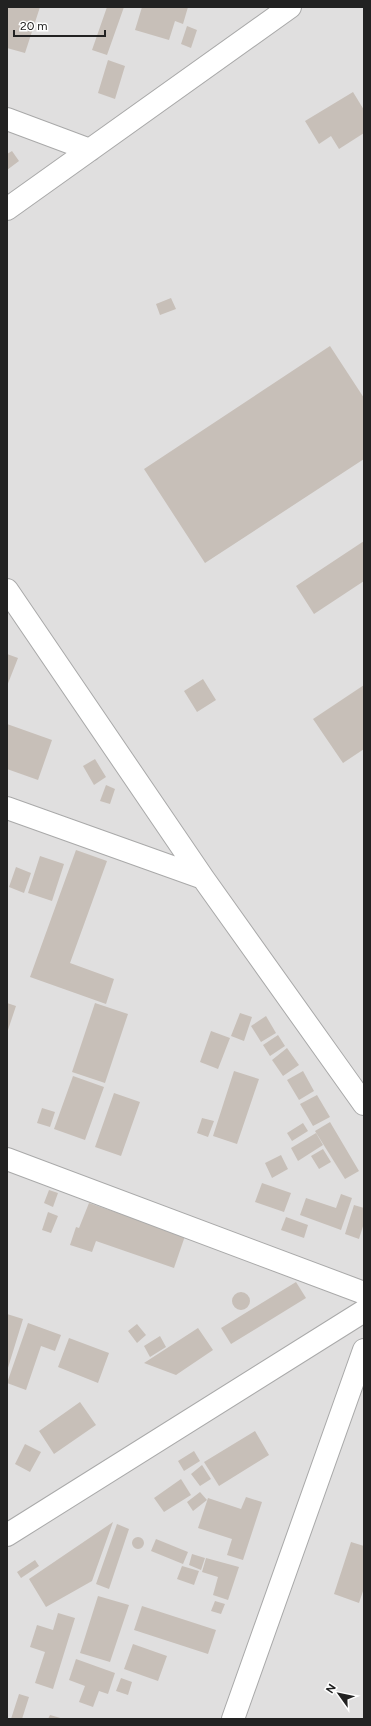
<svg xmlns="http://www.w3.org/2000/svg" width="371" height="1726" viewBox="0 0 371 1726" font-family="Figtree,sans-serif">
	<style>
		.residential { fill: #e0dfdf }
		.building { fill: #c7bfb8 }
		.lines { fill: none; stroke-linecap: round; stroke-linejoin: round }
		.minor-casing { stroke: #a9a9a9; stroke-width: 24 }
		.minor { stroke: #fff; stroke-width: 22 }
	</style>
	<rect width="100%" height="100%" fill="#f2efe9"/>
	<path class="residential" d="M7 7H364V1719H7Z"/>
	<path class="building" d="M8 7H40L25 53 7 48V11Z
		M107 7H124L107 55 92 50Z
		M142 7H188L183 24 175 21 169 40 135 30Z
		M187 26 197 30 191 48 181 44Z
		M108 60 125 66 115 99 98 93Z
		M353 92 364 110V133L339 149 331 136 319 144 305 121Z
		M12 151 19 161 7 170V154Z
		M171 298 176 309 160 315 156 304Z
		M330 346 364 398V459L205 563 144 469Z
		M364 541V581L314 614 296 586Z
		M7 654 18 658 7 686Z
		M203 679 216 700 197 712 184 691Z
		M364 685V749L343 763 313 719Z
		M7 724 52 740 38 780 7 769Z
		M95 759 106 777 94 785 83 766Z
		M106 785 115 789 110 804 100 801Z
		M76 850 107 861 70 963 114 979 106 1004 30 977Z
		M40 856 64 864 52 901 28 893Z
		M16 867 31 873 24 893 9 887Z
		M7 1003 16 1006 7 1033Z
		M95 1003 128 1014 105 1083 72 1072Z
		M240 1013 252 1017 244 1041 231 1036Z
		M266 1016 276 1033 261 1042 251 1026Z
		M211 1031 230 1038 218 1069 200 1062Z
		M278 1035 285 1046 270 1056 263 1045Z
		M287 1048 299 1065 283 1076 272 1060Z
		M234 1071 259 1079 237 1144 213 1136Z
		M303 1071 314 1091 299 1100 287 1080Z
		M73 1076 104 1087 85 1140 54 1129Z
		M114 1093 140 1102 121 1156 95 1147Z
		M317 1095 330 1117 313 1126 300 1104Z
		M42 1108 55 1112 50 1127 37 1123Z
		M202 1118 214 1121 208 1137 197 1133Z
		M330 1122 359 1171 345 1179 315 1131Z
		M303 1123 308 1131 292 1141 287 1133Z
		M316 1133 323 1145 298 1161 291 1148Z
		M323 1149 331 1162 319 1169 311 1156Z
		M281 1155 288 1169 272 1178 265 1163Z
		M262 1183 291 1193 284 1212 255 1202Z
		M49 1190 58 1193 53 1207 44 1203Z
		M341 1194 352 1198 341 1230 300 1215 306 1198 336 1208Z
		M89 1203 185 1236 174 1268 96 1241 92 1252 70 1245 76 1227 79 1228Z
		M354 1205 364 1208V1223L359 1239 345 1234Z
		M48 1212 58 1216 51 1233 42 1230Z
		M286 1217 308 1225 304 1238 281 1230Z
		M296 1282 306 1298 231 1344 221 1328Z
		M232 1301a9 9 0 1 1 18 0a9 9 0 1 1-18 0Z
		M7 1314 23 1319 7 1371Z
		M28 1323 61 1335 55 1351 41 1346 26 1390 7 1383Z
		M137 1324 146 1335 137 1343 128 1331Z
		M198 1328 213 1350 176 1375 144 1363Z
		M160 1336 166 1347 150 1357 144 1346Z
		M69 1338 109 1353 98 1383 58 1367Z
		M80 1402 96 1425 54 1454 39 1431Z
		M255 1431 269 1455 219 1486 204 1462Z
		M25 1444 41 1452 30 1472 15 1464Z
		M194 1451 200 1461 184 1471 178 1461Z
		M202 1465 211 1479 200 1486 191 1474Z
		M181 1479 191 1495 164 1512 154 1498Z
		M200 1492 207 1500 193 1511 187 1502Z
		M246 1497 262 1502 243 1560 227 1555 232 1539 198 1528 208 1498 241 1509Z
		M113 1522 92 1581 46 1607 29 1579Z
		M117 1524 129 1529 109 1589 96 1584Z
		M132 1543a6 6 0 1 1 12 0a6 6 0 1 1-12 0Z
		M156 1539 188 1552 183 1564 151 1551Z
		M351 1542 364 1546V1588L359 1603 334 1594Z
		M192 1554 205 1558 201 1570 189 1565Z
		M206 1558 239 1567 228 1600 213 1595 218 1577 202 1572Z
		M35 1560 39 1566 21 1578 17 1572Z
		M182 1566 199 1571 194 1585 177 1579Z
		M98 1596 129 1605 110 1662 80 1653Z
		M215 1601 225 1604 221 1614 211 1611Z
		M142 1606 216 1630 208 1654 134 1630Z
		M58 1613 75 1618 53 1689 35 1683 45 1652 30 1647 37 1625 53 1630Z
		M133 1644 167 1656 158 1681 124 1669Z
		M76 1659 115 1673 108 1694 99 1691 93 1707 79 1702 85 1686 69 1680Z
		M121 1678 132 1682 128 1695 116 1691Z
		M19 1694 29 1697 22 1719H11Z
		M50 1715 64 1719H48Z"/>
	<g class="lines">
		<defs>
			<path id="minor" d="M7 119 90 150
				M7 209 290 7
				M7 590 203 878 364 1104
				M7 808 203 878
				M7 1159 364 1293
				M7 1535 364 1311
				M233 1719 364 1350"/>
		</defs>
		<use href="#minor" class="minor-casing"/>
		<use href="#minor" class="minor"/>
	</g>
	<rect width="371" height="1726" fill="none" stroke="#222222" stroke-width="16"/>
	<g transform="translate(339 1694) rotate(303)" stroke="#ffffff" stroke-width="3" paint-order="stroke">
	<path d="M0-3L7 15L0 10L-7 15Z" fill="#222222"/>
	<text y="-6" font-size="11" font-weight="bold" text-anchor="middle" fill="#222222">N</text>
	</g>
	<path d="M14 30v6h91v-6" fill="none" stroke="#222222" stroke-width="2"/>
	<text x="20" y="30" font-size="12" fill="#222222" stroke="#ffffff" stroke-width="3" paint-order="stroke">20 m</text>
</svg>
